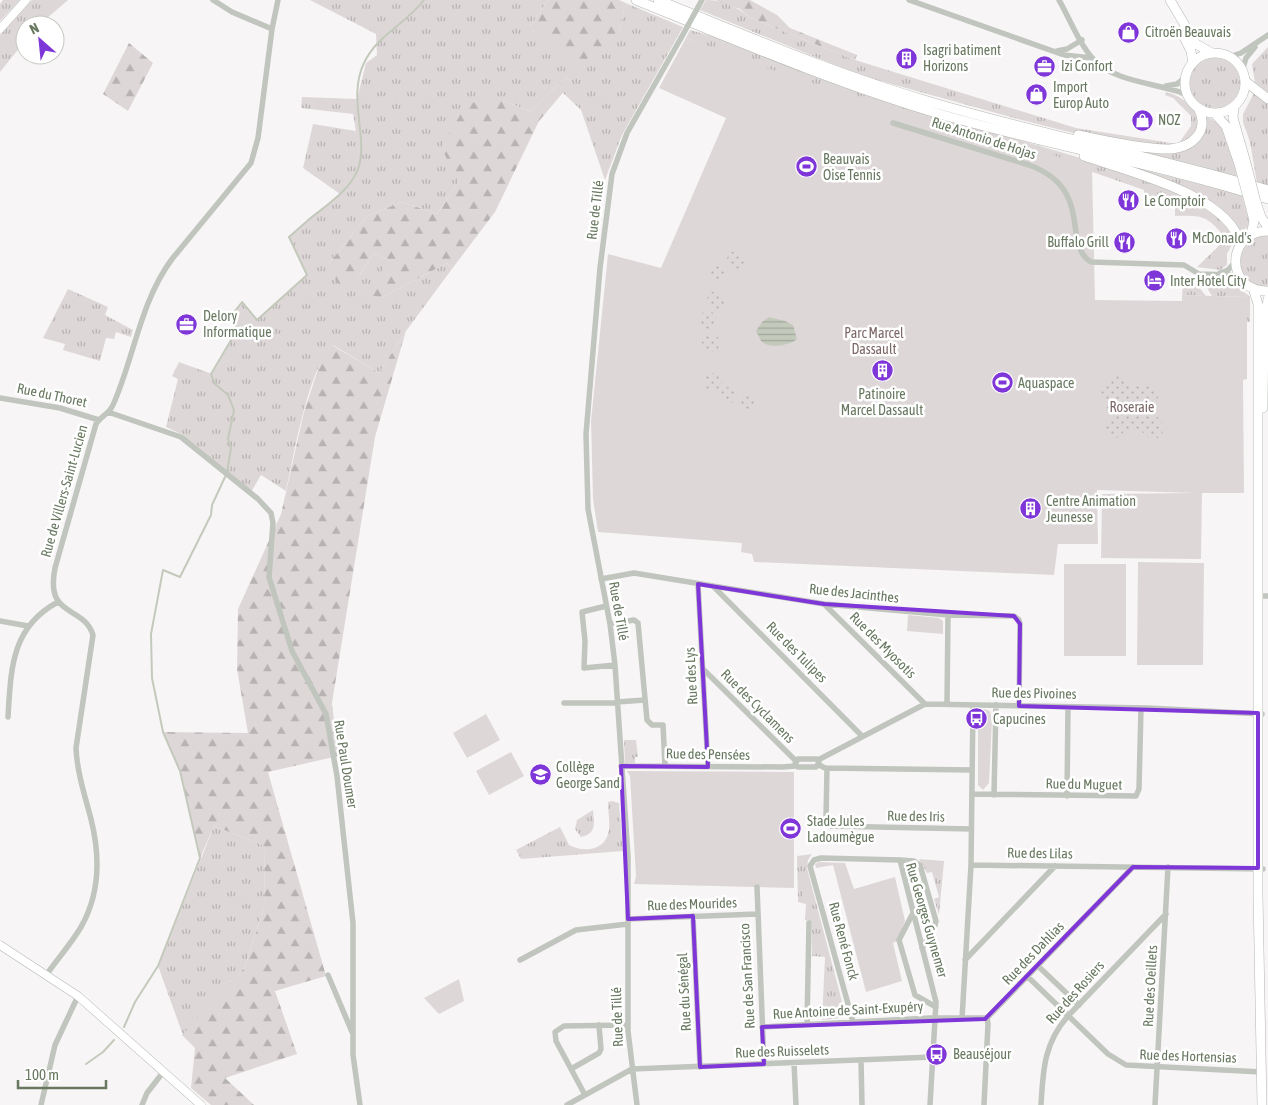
<svg xmlns="http://www.w3.org/2000/svg" width="1268" height="1105" viewBox="0 0 1268 1105" font-family="'Asap Condensed',sans-serif">
	<style>
		.grass { fill: url(#grass-tufts) }
		.forest { fill: url(#forest-firs) }
		.park { fill: #ded7d8 }
		.garden { fill: url(#garden-dots) }
		.water { fill: url(#water-rules) }
		.lines { fill: none; stroke-linecap: round; stroke-linejoin: round }
		.stream { stroke: #c3cabc; stroke-width: 2 }
		.secondary-casing { stroke: #b3bab0; stroke-width: 9 }
		.primary-casing { stroke: #b2b8af; stroke-width: 10 }
		.street { stroke: #c0c5bd; stroke-width: 5.5 }
		.secondary { stroke: #fff; stroke-width: 8 }
		.primary { stroke: #fff; stroke-width: 9 }
		.primary-bridge-casing { stroke: #b2b8af; stroke-width: 10; stroke-linecap: butt }
		.street-bridge { stroke: #c0c5bd; stroke-width: 5.5 }
		.primary-bridge { stroke: #fff; stroke-width: 9 }
		.marked { fill: none; stroke: #7f36d8; stroke-width: 4; stroke-linejoin: round }
		.labels { text-anchor: middle; stroke-width: 5; stroke-linejoin: round; paint-order: stroke }
		.poi-label { font-size: 14px; fill: #687860; stroke: #fff; text-anchor: start }
		.street-label { font-size: 14px; fill: #687860; stroke: #fff }
		.park-label { font-size: 14px; fill: #7c6867; stroke: #fff }
	</style>
	<defs>
		<pattern id="grass-tufts" width="24" height="20" patternUnits="userSpaceOnUse" patternTransform="scale(1.25)"><rect width="24" height="20" fill="#ded7d8"/><path d="M3 7l-1-3M5 7V3M7 7l1-3M15 17l-1-3M17 17v-4M19 17l1-3" fill="none" stroke="#b8b3b3"/></pattern>
		<pattern id="forest-firs" width="22" height="20" patternUnits="userSpaceOnUse" patternTransform="scale(1.25)"><rect width="22" height="20" fill="#ded7d8"/><path d="M5 1l3.5 6h-7zM16 11l3.5 6h-7z" fill="#b8b3b3"/></pattern>
		<pattern id="garden-dots" width="8" height="8" patternUnits="userSpaceOnUse" patternTransform="scale(1.25)"><rect width="8" height="8" fill="#ded7d8"/><path d="M2 2h.1M6 6h.1" fill="none" stroke="#b8b3b3" stroke-width="1.8" stroke-linecap="round"/></pattern>
		<pattern id="water-rules" width="6" height="5" patternUnits="userSpaceOnUse" patternTransform="scale(1.25)"><rect width="6" height="5" fill="#c3cabc"/><path d="M0 2.5h6" fill="none" stroke="#a2a99c"/></pattern>
	</defs>
	<rect width="100%" height="100%" fill="#f8f5f7"/>
	<path class="grass" d="M3 0H20L0 21V4Z
		M32 0H68L39 25H25V41L0 72V35Z
		M310 0H548L529 28 578 66 620 30 624 9 628 4 683 27 622 135 605 180 581 110 562 92 572 82 566 77 531 111 503 101 459 181 437 214 402 202 367 216 328 265 356 281 374 253 389 260 381 298 447 263 452 269 406 331 379 373 333 345C308 368 294 456 286 491L261 475 251 492 183 435 166 427 178 379 172 376 179 362 212 374 237 331 232 315 242 302 257 319 307 275 289 237 340 194 303 168 313 124 356 131 353 114 301 108 302 97 357 99 366 63 377 55 376 34Z
		M706 0C723 0 738 7 750 18L855 60 1076 128 1178 144 1191 126V116L1173 98 1165 95 1166 92C1181 95 1203 111 1199 129L1186 143 1179 146 1163 148 1073 133 1014 118 859 75 700 10Z
		M690 30 719 38 862 94 1091 161 1172 189 1210 209 1236 237 1227 254V265L1220 270 1197 267 1226 239C1208 216 1203 215 1175 216V205L1144 194V190L1038 153 809 86 686 38Z
		M1268 47V93L1255 83 1252 64Z
		M1190 83a25 25 0 1 1 50 0a25 25 0 1 1-50 0Z
		M1254 93 1268 104V186L1257 183 1250 142 1243 122V114Z
		M1203 115C1228 123 1233 154 1237 177L1106 144 1156 150 1189 146Z
		M1106 160 1242 195 1250 226 1238 233 1213 207Z
		M1261 236H1268V286C1235 288 1230 246 1261 236Z
		M1190 276 1206 296 1182 295 1183 282Z
		M1201 278 1230 280 1250 297V322H1247V297L1212 296Z
		M68 289 108 307 105 315 133 330 131 337 116 332 114 339 106 338 100 361 63 350 65 344 43 338Z
		M624 740H636L638 757H635V763L625 764Z
		M612 801 619 803 623 851 521 859 516 850 560 827 569 845C584 853 606 851 609 830 610 821 608 811 608 802Z
		M593 810C594 823 597 834 581 837L575 829 577 820Z
		M214 826 265 846 264 907 245 967 183 1035 158 966Z
		M812 854 808 860 807 868 846 1017 822 1020 825 957 812 956V922L805 920 806 904 798 902 797 856Z
		M919 859 944 861 939 915 934 899 939 897 932 872 927 873Z"/>
	<path class="forest" d="M548 0H619L628 4 624 9 620 30 578 67 529 28Z
		M715 0H750L777 15 790 28 857 55 855 60 750 18 740 9Z
		M129 43 153 63 128 111 103 94Z
		M566 77 572 82 539 121 495 212 452 269 447 263 381 298 365 294 389 260 374 253 356 281 341 289 328 265 367 216 402 202 437 214 459 181 441 148 467 103 503 101 531 111Z
		M406 331 375 437 332 703 338 756 268 772 326 976 275 991 297 1054 225 1078 254 1105H211L191 1088 195 1048 182 1035 245 967 264 907 265 846 214 826 200 858 180 771 163 732 248 733 237 669 238 609 281 514 304 412 323 354 332 345 379 373Z"/>
	<path class="park" d="M686 38 789 76 1092 167 1095 300 1182 301V295L1247 297V379L1243 380 1244 493H1202L1201 559 1101 558 1102 494 1195 493 1097 490 1098 544H1058L1054 575 754 562 752 554 741 552 742 543 598 532 593 499 591 421 608 254 661 268 726 118 659 88Z
		M1138 562 1204 563 1203 665H1137Z
		M1064 564H1126V656H1064Z
		M908 615 939 618 943 621V634L907 631Z
		M984 709 990 711 992 720 989 783 983 790 978 785V721L979 711Z
		M486 714 500 740 467 758 453 733Z
		M511 752 524 776 489 795 476 771Z
		M627 771 794 772V888L634 884 636 876 630 776Z
		M819 862 845 863 854 889 895 877 905 921 897 941 893 943 902 981 866 992 833 865 816 868 815 864Z
		M806 874 809 883V898L803 899 801 875Z
		M459 979 464 1001 439 1014 424 998Z"/>
	<path class="garden" d="M727 260a9 9 0 1 1 18 0a9 9 0 1 1-18 0Z
		M710 274a8 8 0 1 1 16 0a8 8 0 1 1-16 0Z
		M707 300a9 9 0 1 1 18 0a9 9 0 1 1-18 0Z
		M699 320a9 9 0 1 1 18 0a9 9 0 1 1-18 0Z
		M702 343a9 9 0 1 1 18 0a9 9 0 1 1-18 0Z
		M704 382a9 9 0 1 1 18 0a9 9 0 1 1-18 0Z
		M1117 376 1124 379V383L1154 387 1158 390V398L1154 403V416L1159 418C1172 435 1152 448 1141 430L1124 431 1121 436 1116 438 1108 436C1104 429 1105 426 1111 421 1111 405 1086 388 1117 376Z
		M721 395a8 8 0 1 1 16 0a8 8 0 1 1-16 0Z
		M740 403a8 8 0 1 1 16 0a8 8 0 1 1-16 0Z"/>
	<path class="water" d="M769 317 785 321 793 325 797 339C791 345 770 349 762 342 760 340 758 334 756 331L762 322Z"/>
	<g class="lines">
		<path class="stream" d="M307 221C324 207 350 191 358 169 369 138 347 98 364 63 377 35 406 24 424 0
			M227 473 231 448 228 439 234 410 228 395 215 384 211 374 237 330 232 315 242 302 257 320 307 275 289 237 306 222
			M124 1027 135 1002 158 966 200 858 180 771 163 732 152 678 151 634 163 570 180 577 211 515 212 505 225 477
			M86 1064 103 1052 114 1040"/>
		<defs>
			<path id="secondary" d="M0 29 26 0
				M0 945 78 996 201 1105"/>
			<path id="primary" d="M636 0C737 41 838 84 943 115 1051 146 1162 165 1268 199
				M658 0C748 36 837 75 931 102 1042 135 1157 157 1268 190
				M1170 0 1196 44 1212 53
				M1181 31 1191 51 1193 63
				M1185 83a30 30 0 1 1 60 0a30 30 0 1 1-60 0Z
				M1245 81 1268 99
				M1234 106 1233 118 1246 163
				M1214 113 1226 126 1239 164
				M1078 135C1101 140 1148 150 1170 149 1193 147 1210 131 1198 108
				M1084 156C1124 170 1233 196 1240 245
				M1249 201 1254 221 1251 235
				M1256 202 1261 217 1268 227
				M1268 231C1225 231 1225 292 1268 291
				M1253 288 1258 304V895L1262 1105
				M1263 408 1264 325 1268 299"/>
		</defs>
		<use href="#secondary" class="secondary-casing"/>
		<use href="#primary" class="primary-casing"/>
		<path class="street" d="M213 0 232 12 272 29
			M909 0 1064 55 1092 58
			M1059 0C1070 19 1079 44 1094 60 1114 81 1153 83 1180 92L1188 96
			M1057 51 1067 49 1082 40
			M1229 57 1241 53 1268 35
			M1242 71 1246 58 1255 47
			M1166 86 1177 84 1186 77
			M893 123 1029 165C1095 189 1061 244 1091 262L1184 265 1199 274 1231 275 1242 279
			M1220 273 1228 270 1236 261
			M0 398 60 408 99 420
			M108 412 181 437 258 499 271 513 273 523 269 577 292 651 326 714 337 776 353 923V1055L360 1105
			M601 579 634 573 824 604 948 615 1014 616 1019 620 1020 624 1019 706
			M698 584 708 767
			M713 586 862 736
			M1257 596H1268
			M824 604 925 704
			M606 606 582 612 585 641 584 668 615 665
			M0 621 28 626
			M610 624 634 620 638 623 647 720 652 725H663L665 766
			M703 669 795 760
			M617 702 645 700
			M564 703H617
			M947 704 948 615
			M8 717C11 669 11 627 58 602
			M798 759H817L819 763 816 767H798L795 764Z
			M818 760 925 704 1148 708 1262 714
			M819 765 825 768 972 770
			M621 766 783 767 795 766
			M827 768 826 818 830 826 971 829
			M972 794 1136 796 1139 789 1141 708
			M994 795 996 705
			M1067 796 1068 707
			M900 860 914 861 920 865 936 921 934 929 922 948
			M971 865 1263 869
			M757 887 764 1064
			M913 913 899 940 915 995 936 1007
			M693 916 700 1067
			M628 919 757 914
			M520 960 576 930 628 924
			M965 960 1055 866
			M1038 966 1079 1005
			M47 974C58 958 71 944 81 927 100 894 100 855 91 819 85 796 77 772 76 748L93 635C83 604 45 619 55 568L96 424C101 416 109 414 113 405 134 358 140 302 172 259L251 163 258 138 272 29 278 0
			M328 975 352 1032
			M1028 977 1108 1054 1126 1065 1262 1072
			M962 1019 971 865 973 705
			M853 1022 810 866 814 860 821 858 900 860 936 1002 930 1105
			M807 1024 809 923
			M762 1027 930 1018H987L1133 867
			M861 1060 862 1105
			M794 1063 796 1105
			M571 1069 599 1053 601 1049 599 1025
			M585 1095 556 1041 555 1032 564 1026 628 1025
			M41 1105 55 1045 78 996
			M142 1105 147 1093 164 1071
			M567 1105 632 1069 933 1057
			M637 1105 628 1031V856L615 665 610 624 588 509 586 434 600 268 612 174 627 133 681 38
			M984 1105 988 1024 987 1018
			M1041 1105C1043 1070 1044 1043 1068 1016L1166 914
			M1155 1105 1168 867"/>
		<use href="#secondary" class="secondary"/>
		<use href="#primary" class="primary"/>
		<defs>
			<path id="primary-bridge" d="M1246 163 1256 202
				M1239 164 1249 201"/>
		</defs>
		<use href="#primary-bridge" class="primary-bridge-casing"/>
		<path class="street-bridge" d="M681 38 702 0"/>
		<use href="#primary-bridge" class="primary-bridge"/>
	</g>
	<path class="marked" d="M698 584 824 604 1014 616 1020 624 1019 706 1258 713V868L1133 867 985 1019 762 1027 764 1064 700 1067 693 916 628 919 621 766 708 767Z"/>
	<defs>
		<symbol id="shop-disc" viewBox="-11 -11 22 22"><circle r="9.5" fill="#7f36d8" stroke="#fff"/><path d="M-5-2.5h2.3a2.7 3.5 0 0 1 5.4 0H5L5.5 6h-11ZM-1.5-2.5h3a1.5 2.3 0 0 0-3 0Z" fill="#fff"/></symbol>
		<symbol id="building-disc" viewBox="-11 -11 22 22"><circle r="9.5" fill="#7f36d8" stroke="#fff"/><path d="M-4-6H4V6H1V3H-1V6H-4ZM-2.5-4.3h1.7v1.8h-1.7ZM.8-4.3h1.7v1.8H.8ZM-2.5-1h1.7V.8h-1.7ZM.8-1h1.7V.8H.8Z" fill="#fff"/></symbol>
		<symbol id="office-disc" viewBox="-11 -11 22 22"><circle r="9.5" fill="#7f36d8" stroke="#fff"/><path d="M-6-3h4V-5.5h4V-3h4V5H-6ZM-1-4.5V-3h2v-1.5ZM-6 0V1H6V0Z" fill="#fff"/></symbol>
		<symbol id="stadium-disc" viewBox="-11 -11 22 22"><circle r="9.5" fill="#7f36d8" stroke="#fff"/><path d="M0-5a6.5 5 0 1 0 0 10a6.5 5 0 1 0 0-10ZM-3.5-1.8h7v3.6h-7Z" fill="#fff"/></symbol>
		<symbol id="restaurant-disc" viewBox="-11 -11 22 22"><circle r="9.5" fill="#7f36d8" stroke="#fff"/><path d="M-5-6h1v4h1v-4h1v4h1v-4h1v5L-1.5 .5V6h-2V.5L-5-1ZM5-6V6H3V1.5H1.5Q1.5-4 5-6Z" fill="#fff"/></symbol>
		<symbol id="hotel-disc" viewBox="-11 -11 22 22"><circle r="9.5" fill="#7f36d8" stroke="#fff"/><path d="M-6-4.5h1.5V1H6V5H4.5V3h-9V5H-6ZM-4 0a1.8 1.8 0 1 1 3.6 0ZM.5 0V-2.5h3Q6-2.5 6 0Z" fill="#fff"/></symbol>
		<symbol id="bus-disc" viewBox="-11 -11 22 22"><circle r="9.5" fill="#7f36d8" stroke="#fff"/><path d="M-5-6H5V4H4V6H2V4H-2V6H-4V4H-5ZM-3.5-4V0h7V-4ZM-3.5 1.2v1.5H-2V1.2ZM2 1.2v1.5H3.5V1.2Z" fill="#fff"/></symbol>
		<symbol id="school-disc" viewBox="-11 -11 22 22"><circle r="9.5" fill="#7f36d8" stroke="#fff"/><path d="M0-5L7-2L0 1L-7-2ZM-4 1L0 2.5L4 1V4Q0 6-4 4Z" fill="#fff"/></symbol>
	</defs>
	<g fill-rule="evenodd">
		<use href="#shop-disc" x="1116" y="20" width="25" height="25"/>
		<use href="#building-disc" x="894" y="46" width="25" height="25"/>
		<use href="#office-disc" x="1032" y="54" width="25" height="25"/>
		<use href="#shop-disc" x="1024" y="82" width="25" height="25"/>
		<use href="#shop-disc" x="1130" y="108" width="25" height="25"/>
		<use href="#stadium-disc" x="794" y="154" width="25" height="25"/>
		<use href="#restaurant-disc" x="1116" y="188" width="25" height="25"/>
		<use href="#restaurant-disc" x="1164" y="226" width="25" height="25"/>
		<use href="#restaurant-disc" x="1112" y="230" width="25" height="25"/>
		<use href="#hotel-disc" x="1142" y="268" width="25" height="25"/>
		<use href="#office-disc" x="174" y="312" width="25" height="25"/>
		<use href="#building-disc" x="870" y="358" width="25" height="25"/>
		<use href="#stadium-disc" x="990" y="370" width="25" height="25"/>
		<use href="#building-disc" x="1018" y="496" width="25" height="25"/>
		<use href="#bus-disc" x="964" y="706" width="25" height="25"/>
		<use href="#school-disc" x="528" y="762" width="25" height="25"/>
		<use href="#stadium-disc" x="778" y="816" width="25" height="25"/>
		<use href="#bus-disc" x="924" y="1042" width="25" height="25"/>
	</g>
	<g class="labels">
		<g class="poi-label">
			<text x="1145" y="37">Citroën Beauvais</text>
			<text x="923" y="55">Isagri batiment<tspan x="923" dy="16">Horizons</tspan></text>
			<text x="1061" y="71">Izi Confort</text>
			<text x="1053" y="92">Import<tspan x="1053" dy="16">Europ Auto</tspan></text>
			<text x="1158" y="125">NOZ</text>
			<text x="823" y="164">Beauvais<tspan x="823" dy="16">Oise Tennis</tspan></text>
			<text x="1144" y="206">Le Comptoir</text>
			<text x="1192" y="243">McDonald's</text>
			<text x="1109" y="247" text-anchor="end">Buffalo Grill</text>
			<text x="1170" y="286">Inter Hotel City</text>
			<text x="203" y="321">Delory<tspan x="203" dy="16">Informatique</tspan></text>
			<text x="1018" y="388">Aquaspace</text>
			<text x="882" y="399" text-anchor="middle">Patinoire<tspan x="882" dy="16">Marcel Dassault</tspan></text>
			<text x="1046" y="506">Centre Animation<tspan x="1046" dy="16">Jeunesse</tspan></text>
			<text x="993" y="724">Capucines</text>
			<text x="556" y="772">Collège<tspan x="556" dy="16">George Sand</tspan></text>
			<text x="807" y="826">Stade Jules<tspan x="807" dy="16">Ladoumègue</tspan></text>
			<text x="953" y="1059">Beauséjour</text>
		</g>
		<g class="street-label">
			<text transform="translate(984 138) rotate(18)" y="5">Rue Antonio de Hojas</text>
			<text transform="translate(595 210) rotate(-83)" y="5">Rue de Tillé</text>
			<text transform="translate(52 395) rotate(12)" y="5">Rue du Thoret</text>
			<text transform="translate(64 491) rotate(-74)" y="5">Rue de Villers-Saint-Lucien</text>
			<text transform="translate(854 593) rotate(6)" y="5">Rue des Jacinthes</text>
			<text transform="translate(619 611) rotate(80)" y="5">Rue de Tillé</text>
			<text transform="translate(883 645) rotate(45)" y="5">Rue des Myosotis</text>
			<text transform="translate(797 652) rotate(45)" y="5">Rue des Tulipes</text>
			<text transform="translate(691 676) rotate(-93)" y="5">Rue des Lys</text>
			<text transform="translate(1034 693) rotate(1)" y="5">Rue des Pivoines</text>
			<text transform="translate(758 706) rotate(45)" y="5">Rue des Cyclamens</text>
			<text transform="translate(708 754) rotate(1)" y="5">Rue des Pensées</text>
			<text transform="translate(346 764) rotate(81)" y="5">Rue Paul Doumer</text>
			<text transform="translate(1084 784) rotate(1)" y="5">Rue du Muguet</text>
			<text transform="translate(916 816) rotate(1)" y="5">Rue des Iris</text>
			<text transform="translate(1040 853) rotate(1)" y="5">Rue des Lilas</text>
			<text transform="translate(692 904) rotate(-2)" y="5">Rue des Mourides</text>
			<text transform="translate(927 920) rotate(74)" y="5">Rue Georges Guynemer</text>
			<text transform="translate(844 941) rotate(75)" y="5">Rue René Fonck</text>
			<text transform="translate(1033 953) rotate(-46)" y="5">Rue des Dahlias</text>
			<text transform="translate(747 976) rotate(-93)" y="5">Rue de San Francisco</text>
			<text transform="translate(1150 986) rotate(-87)" y="5">Rue des Oeillets</text>
			<text transform="translate(684 992) rotate(-93)" y="5">Rue du Sénégal</text>
			<text transform="translate(1075 992) rotate(-48)" y="5">Rue des Rosiers</text>
			<text transform="translate(848 1010) rotate(-3)" y="5">Rue Antoine de Saint-Exupéry</text>
			<text transform="translate(617 1017) rotate(-92)" y="5">Rue de Tillé</text>
			<text transform="translate(782 1051) rotate(-2)" y="5">Rue des Ruisselets</text>
			<text transform="translate(1188 1056) rotate(2)" y="5">Rue des Hortensias</text>
		</g>
		<g class="park-label">
			<text x="874" y="338">Parc Marcel<tspan x="874" dy="16">Dassault</tspan></text>
			<text x="1132" y="412">Roseraie</text>
		</g>
	</g>
	<g transform="translate(40 40) rotate(333)"><circle r="24" fill="#ffffff" stroke="#c3c9bf"/>
	<path d="M0-4L9 19L0 12L-9 19Z" fill="#7f36d8"/>
	<text y="-8" font-size="14" font-weight="bold" text-anchor="middle" fill="#687860">N</text>
	</g>
	<path d="M18 1080v8h88v-8" fill="none" stroke="#687860" stroke-width="2.5"/>
	<text x="25" y="1080" font-size="15" fill="#687860" stroke="#ffffff" stroke-width="4" paint-order="stroke">100 m</text>
</svg>
